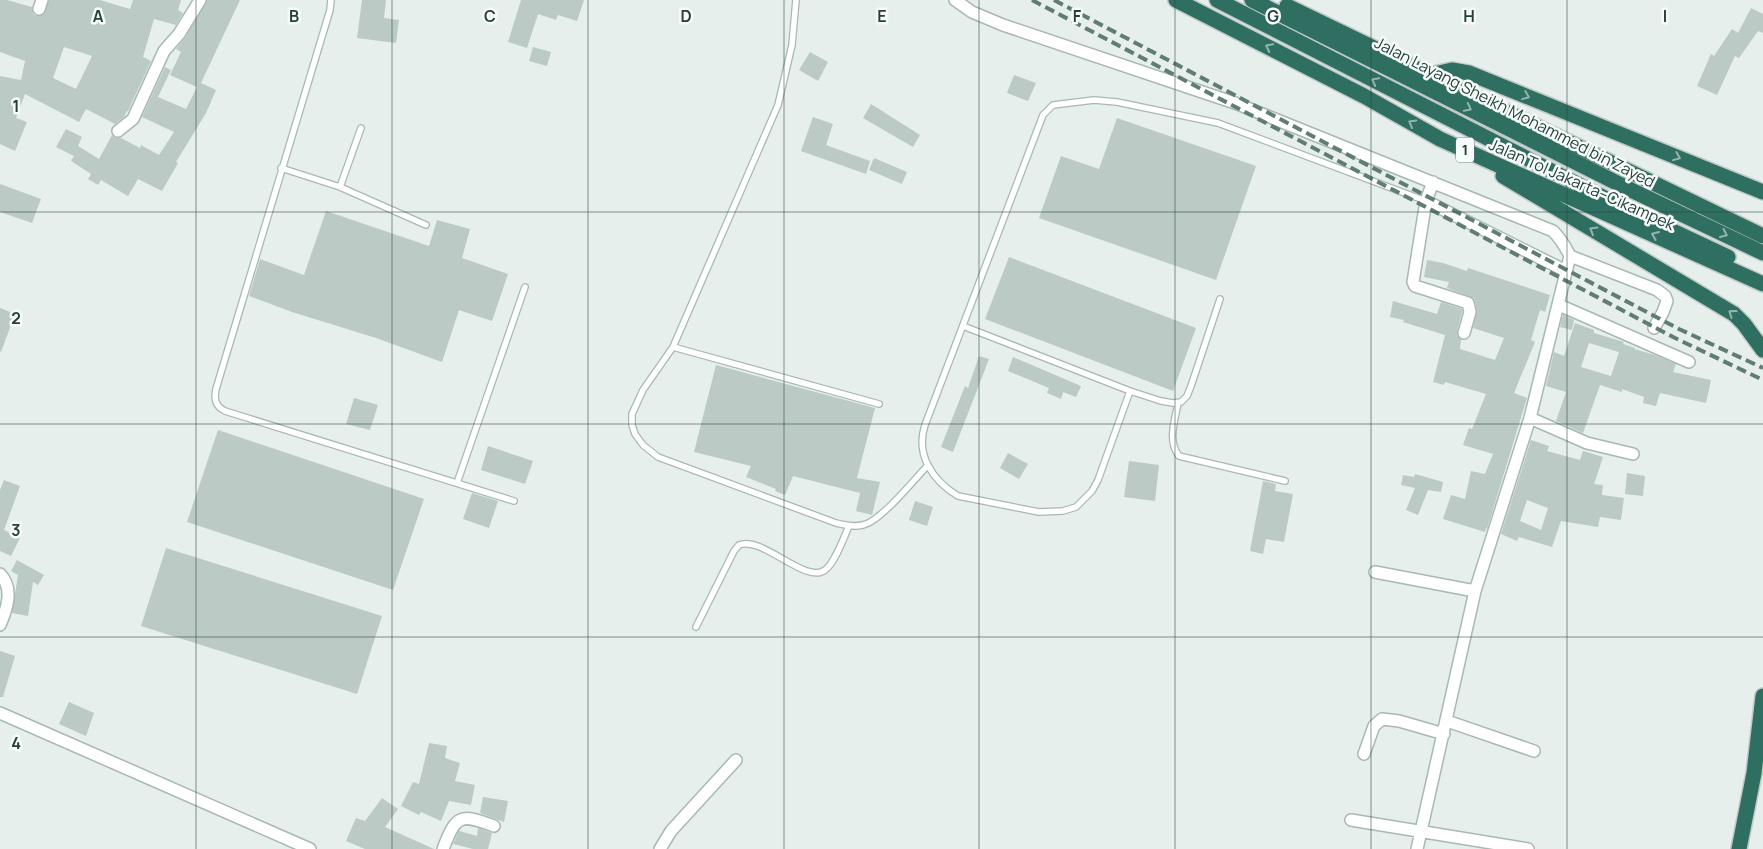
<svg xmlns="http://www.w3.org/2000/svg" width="1763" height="849" viewBox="0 0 1763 849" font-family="Manrope,sans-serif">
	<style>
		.building { fill: #bbcac4; fill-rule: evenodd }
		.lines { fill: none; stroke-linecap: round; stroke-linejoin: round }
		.lane-casing { stroke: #a8b8b2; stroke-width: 8 }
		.street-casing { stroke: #a8b8b2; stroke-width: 14 }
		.highway-casing { stroke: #c2cac8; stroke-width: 18 }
		.lane { stroke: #fff; stroke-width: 5.5 }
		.street { stroke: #fff; stroke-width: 11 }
		.highway { stroke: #2f6f62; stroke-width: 15 }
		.rail { stroke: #5f7d75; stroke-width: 4; stroke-dasharray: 10 5; stroke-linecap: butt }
		.oneway { stroke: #93b5ae }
		.grid { fill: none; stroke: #24423a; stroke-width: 1; stroke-opacity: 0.55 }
		.labels { text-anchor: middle; stroke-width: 5; stroke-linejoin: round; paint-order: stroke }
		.shield { fill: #f7fbf9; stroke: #637a73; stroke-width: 1 }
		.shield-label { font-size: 15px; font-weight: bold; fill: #24423a }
		.street-label { font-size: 16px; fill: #24423a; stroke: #f7fbf9 }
		.grid-label { font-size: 16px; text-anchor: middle; font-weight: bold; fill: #24423a; stroke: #f7fbf9; stroke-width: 5; stroke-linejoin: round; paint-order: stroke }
	</style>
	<rect width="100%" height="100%" fill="#e6efeb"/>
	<path class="building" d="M0 0H7L32 7 33 14 37 16 44 14 49 0H100L130 9 133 0H181L178 10 183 13 176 25 154 19 143 57 151 61 128 111H127L124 117 115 124 86 109 79 122 25 94 16 118 27 122 15 151 0 144V76L21 80 25 61 0 52ZM64 47 92 56 76 89 53 78Z
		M207 0H240L201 83 216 90 206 113 176 162 178 163 162 191 138 179 128 196 101 180 98 185 88 179 91 174 71 161 74 156 56 147 66 129 82 137 78 146 99 159 112 135 116 138H121L140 148 141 145 159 155 174 132 142 117 165 67 171 70 158 97 186 109 197 87 170 75 181 52 176 49 185 38Z
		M362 0H386L384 18 399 20 396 43 357 38Z
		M521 0H584L577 21 558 15 556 20 538 14 527 48 508 42Z
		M1751 8 1763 14V33L1758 31 1739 58 1735 56 1717 95 1697 86 1711 54 1714 56 1732 29 1738 33Z
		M533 47 551 52 547 66 529 61Z
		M810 52 828 62 818 81 799 70Z
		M1014 75 1036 83 1028 101 1007 93Z
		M871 104 920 135 913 147 863 118Z
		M813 117 833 124 826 145 870 161 866 174 801 151Z
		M1117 118 1256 166 1216 280 1039 218 1061 156 1099 169Z
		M874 158 907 172 902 184 869 170Z
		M0 184 41 199 32 223 0 212Z
		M326 211 429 246 437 220 470 229 462 258 508 274 492 321 459 310 442 362 376 338 292 312 249 296 260 259 304 275Z
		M1009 257 1196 328 1173 391 985 319Z
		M1427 260 1443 263 1467 271 1468 268 1550 295 1545 312 1540 310 1531 340 1535 342 1514 393 1527 398 1487 529 1486 528 1485 532 1443 519 1451 495 1465 499 1471 471 1485 474 1493 454 1463 445 1469 428 1472 429 1486 394 1445 382 1444 385 1433 382 1445 335 1403 322 1404 320 1390 317 1393 301 1437 314 1441 302 1462 309V312L1457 331V335L1461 340 1460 349 1495 360 1504 338 1473 328 1477 311 1474 298 1447 288 1449 282 1424 277Z
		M0 308 15 314 1 352 0 351Z
		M1563 315 1574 320 1572 330 1560 327Z
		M1575 323 1594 330V333L1624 342 1623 344 1635 348 1634 349 1655 355 1676 364 1673 372 1711 380 1706 403 1660 393 1656 406 1643 403 1644 397 1622 389V392L1600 385 1583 433 1556 421 1566 392 1546 386 1554 352 1564 356ZM1589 343 1619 352 1611 376 1581 367Z
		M979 356 989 359 953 452 941 447 965 386 968 388Z
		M1013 357 1081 386 1076 397 1063 392 1061 399 1047 393 1049 388 1008 371Z
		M716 365 875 408 857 478 880 482 872 515 856 511 860 493 793 476 785 495 775 491 776 489 746 477 751 466 694 452Z
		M354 398 378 405 370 430 346 424Z
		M218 430 424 499 393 590 187 522Z
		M1531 440 1549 446 1547 451 1580 460 1583 451 1603 457 1594 484 1603 485 1602 495 1624 498 1621 520 1600 517 1598 527 1561 521 1552 547 1519 537 1517 541 1501 534ZM1527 500 1548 508 1541 530 1520 521Z
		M488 446 533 461 525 484 481 470Z
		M1008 453 1028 464 1019 479 1000 468Z
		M1129 461 1159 465 1155 501 1124 497Z
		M1627 473 1645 476 1643 496 1625 494Z
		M1415 474 1443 482 1441 492 1428 490 1418 515 1406 510 1415 488 1401 485 1403 475 1414 477Z
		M4 480 20 486 4 530 20 538 11 556 0 551V490Z
		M1263 481 1276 484 1275 491 1293 494 1284 542 1266 539 1263 554 1250 551Z
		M472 493 498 501 489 528 463 519Z
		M915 501 933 507 927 526 909 520Z
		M166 548 382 616 357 694 141 626Z
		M17 560 44 575 38 585 33 582 28 616 12 613 18 575 11 571Z
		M0 651 15 656 3 697H0Z
		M69 702 94 713 86 736 59 724Z
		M429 743 447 746 445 758 460 763 455 781 475 785 471 805 449 801 441 821 421 812 419 815 401 806 413 782 419 784Z
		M483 797 508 801 504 822 480 813Z
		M382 798 398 809 385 827 434 849H365L346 841 356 818 365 821Z
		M478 828 492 833 488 849H473L453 844 459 831 477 836Z"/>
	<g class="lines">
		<defs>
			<path id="lane" d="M331 0 330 10 216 389C214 399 215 406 225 411L514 501
				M796 0 792 45 778 105 673 347 643 390 632 414V425L635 434 643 445 658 457 836 523C845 525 857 528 866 524 883 518 915 479 928 465
				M281 168 340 187 426 225
				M340 187 361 128
				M963 326 1130 391 1161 401 1173 403 1181 402 1187 396 1191 386 1220 299
				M673 347 879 404
				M1130 391 1098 480 1092 491 1076 507 1063 511 1039 512 958 496C933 481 915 455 925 425L1043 115 1053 105 1094 100 1117 102 1218 123 1426 201
				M1178 403C1175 420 1167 441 1179 456L1285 481
				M457 483 525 287
				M696 627 734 551 739 545C762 535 806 585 825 570 835 563 844 537 849 526"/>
			<path id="street" d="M955 0 972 12 1003 25 1235 103 1553 231C1560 238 1565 246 1570 256L1530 418 1475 591 1417 849
				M39 9 42 0
				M118 131 133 119 164 51 179 34 200 0
				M1433 182 1426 201 1413 282 1415 286 1468 303 1470 312 1464 333
				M1426 201 1566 271
				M1570 256 1657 290 1665 296 1667 301 1663 312 1654 328
				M1559 305 1689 362
				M1530 418 1587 443 1633 454
				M1375 572 1475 591
				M0 574C14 588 7 609 0 625
				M0 713 310 849
				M1447 721 1534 751
				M1364 754 1374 726 1382 719 1399 721 1444 734
				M1351 820 1528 849
				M443 849C456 815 460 813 494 826
				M660 849 671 831 736 760"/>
			<path id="highway" d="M1176 0 1364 96 1440 139 1763 284
				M1217 0 1628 210 1728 257
				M1252 0 1631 190 1763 253
				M1287 6 1763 236
				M1430 75 1452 70 1469 73 1763 192
				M1503 176 1734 314 1744 324 1763 350
				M1739 849 1754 773 1763 696"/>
		</defs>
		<use href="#lane" class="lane-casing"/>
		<use href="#street" class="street-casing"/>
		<use href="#highway" class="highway-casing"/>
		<use href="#lane" class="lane"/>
		<use href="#street" class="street"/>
		<use href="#highway" class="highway"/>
		<path class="rail" d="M1032 0 1675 338 1763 380
			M1054 0 1679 329 1763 368"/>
	</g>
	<defs><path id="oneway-chevron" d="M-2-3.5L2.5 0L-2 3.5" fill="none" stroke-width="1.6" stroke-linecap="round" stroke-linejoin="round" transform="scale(1.25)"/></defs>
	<g class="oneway">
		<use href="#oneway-chevron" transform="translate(1269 47) rotate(-153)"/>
		<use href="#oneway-chevron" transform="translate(1375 81) rotate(-153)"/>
		<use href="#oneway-chevron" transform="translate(1526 96) rotate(22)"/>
		<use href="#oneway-chevron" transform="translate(1468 108) rotate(27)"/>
		<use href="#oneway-chevron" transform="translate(1412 123) rotate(-150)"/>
		<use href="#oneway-chevron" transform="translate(1677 157) rotate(22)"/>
		<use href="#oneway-chevron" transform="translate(1593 230) rotate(-149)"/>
		<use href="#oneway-chevron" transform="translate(1724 234) rotate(25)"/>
		<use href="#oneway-chevron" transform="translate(1655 235) rotate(-156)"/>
		<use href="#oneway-chevron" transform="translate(1732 313) rotate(-144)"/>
	</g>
	<path class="grid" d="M196 0V849M392 0V849M588 0V849M784 0V849M979 0V849M1175 0V849M1371 0V849M1567 0V849M0 212H1763M0 424H1763M0 637H1763"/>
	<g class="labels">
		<rect class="shield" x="1456" y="137.5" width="18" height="25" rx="4"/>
		<g class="shield-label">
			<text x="1465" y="155">1</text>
		</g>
		<g class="street-label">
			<text transform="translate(1515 112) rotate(27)" y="6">Jalan Layang Sheikh Mohammed bin Zayed</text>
			<text transform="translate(1582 184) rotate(24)" y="6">Jalan Tol Jakarta–Cikampek</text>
		</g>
	</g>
	<g class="grid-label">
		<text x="98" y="22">A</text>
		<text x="294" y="22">B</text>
		<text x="490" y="22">C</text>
		<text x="686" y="22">D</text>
		<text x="882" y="22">E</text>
		<text x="1077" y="22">F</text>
		<text x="1273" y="22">G</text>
		<text x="1469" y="22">H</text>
		<text x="1665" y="22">I</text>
		<text x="16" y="112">1</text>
		<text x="16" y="324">2</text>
		<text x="16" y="536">3</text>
		<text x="16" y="749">4</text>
	</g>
</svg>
